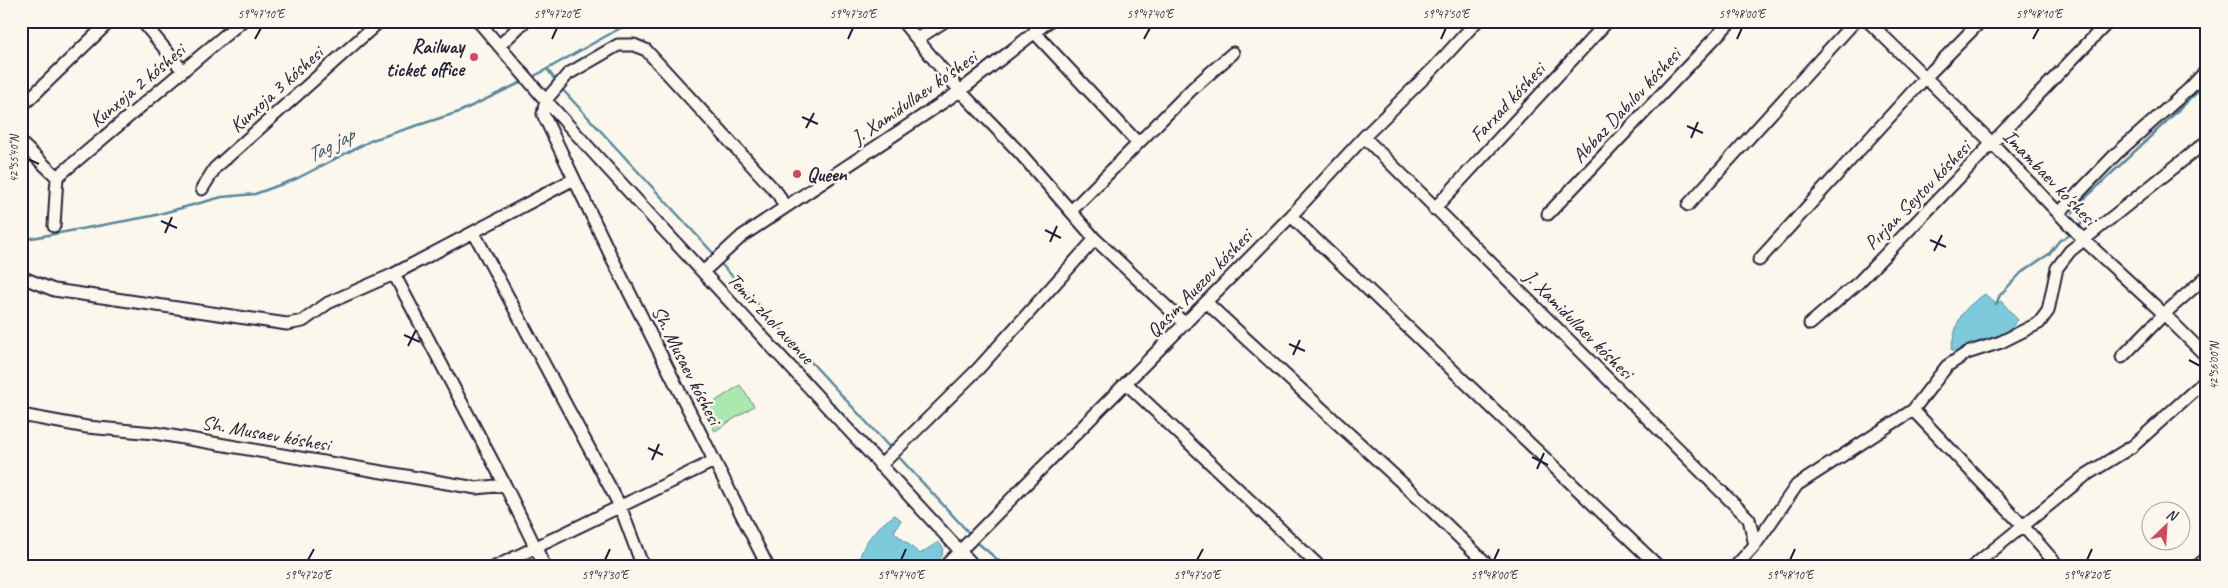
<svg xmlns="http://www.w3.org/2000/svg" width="2228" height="588" viewBox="0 0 2228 588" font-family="Caveat,sans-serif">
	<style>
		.green { fill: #aae8af; stroke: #668575 }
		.water { fill: #7ecadd; stroke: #59879c }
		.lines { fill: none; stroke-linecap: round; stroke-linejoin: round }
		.stream { stroke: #59879c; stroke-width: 2.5 }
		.minor-casing { stroke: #22223b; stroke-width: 15 }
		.minor { stroke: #fbf7ec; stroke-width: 11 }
		.ticks { fill: none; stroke: #22223b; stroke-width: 2 }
		.poi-dot { fill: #d1495b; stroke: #fbf7ec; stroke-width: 2 }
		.labels { text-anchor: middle; stroke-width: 5; stroke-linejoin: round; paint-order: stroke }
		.poi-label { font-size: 20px; font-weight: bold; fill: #22223b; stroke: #fbf7ec; text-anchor: end }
		.street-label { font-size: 20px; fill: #22223b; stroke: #fbf7ec }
		.water-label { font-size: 21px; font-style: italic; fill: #3e546c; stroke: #fbf7ec }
		.neatline { fill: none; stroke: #22223b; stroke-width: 2 }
		.ticks-label { font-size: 12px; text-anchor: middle; fill: #22223b }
	</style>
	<rect width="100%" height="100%" fill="#fbf7ec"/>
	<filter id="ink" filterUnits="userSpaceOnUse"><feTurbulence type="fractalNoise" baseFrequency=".02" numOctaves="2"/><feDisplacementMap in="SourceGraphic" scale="10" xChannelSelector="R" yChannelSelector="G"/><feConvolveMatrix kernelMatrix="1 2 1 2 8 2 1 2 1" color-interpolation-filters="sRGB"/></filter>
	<g filter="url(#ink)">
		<path class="green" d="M740 385 754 406 715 431 702 410Z"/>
		<path class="water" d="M1985 294 1996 304 2001 301 2018 320 2007 333 1956 355 1951 349C1958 319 1958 312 1985 294Z
			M895 515 901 520 894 532 920 554 938 542 943 547 942 556 931 567H875L859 562C862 542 878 526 895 515Z"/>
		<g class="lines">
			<path class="stream" d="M548 70 555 80
				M531 78 633 21
				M561 88 714 254
				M2073 213 2078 205 2207 83
				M2079 226 2084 221 2080 218
				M21 240 152 216 222 197 255 194 296 179 372 140 459 112 524 81
				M722 265 892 450
				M1996 304 2000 295 2022 272 2049 254 2059 241 2072 233
				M897 455 970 534
				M978 543 1006 567"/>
			<defs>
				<path id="minor" d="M142 21 183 71
					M478 21 540 94 662 228 975 567
					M902 21 960 91 1020 153 1095 239 1185 324
					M1868 21 1992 143 2083 239 2164 314 2207 357
					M1034 32 1138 143
					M917 39 945 21
					M499 46 525 21
					M21 107 110 21
					M1364 137 1749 519 1755 545
					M21 143 57 177 54 226
					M57 177 242 21
					M202 189 215 168 380 21
					M1688 205 1855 21
					M1434 209 1608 21
					M1071 211 1192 89 1233 53
					M2059 213 2116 154 2189 89 2207 70
					M1548 214 1731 21
					M1291 216 1659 567
					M474 233 620 506 643 567
					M1759 260 1925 78 1981 21
					M703 272 742 236 960 91 1049 21
					M394 274 505 485 545 567
					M21 277 54 290 287 324 303 321 328 303 394 274 574 179
					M1206 302 1425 504 1490 567
					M1810 324 1859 282 2109 21
					M2122 357 2164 314 2207 276
					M1127 384 1320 567
					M1913 410 2023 526 2059 567
					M21 415 87 427 154 433 476 488 505 485
					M880 466 978 369 1095 239
					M21 566 25 567
					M495 567 714 461
					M768 567 612 258 543 114 546 100 568 74 618 45H634L646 50 778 194 785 207
					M944 567 1291 216 1364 137 1434 68 1477 21
					M1735 567 1755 545 1797 485 1913 410 1947 366 1967 353 2001 342 2039 323 2048 311 2057 268 2070 251 2207 141
					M1972 567 2086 475 2133 446 2207 379
					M2196 567 2207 558"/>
			</defs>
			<use href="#minor" class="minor-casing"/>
			<use href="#minor" class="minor"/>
		</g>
	</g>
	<path class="ticks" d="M255 39 261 28M552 39 557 28M848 39 853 28M1144 39 1150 28M1441 39 1446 28M1737 39 1742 28M2033 39 2039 28M802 117 818 124M1687 126 1703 133M806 128 814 113M1691 138 1698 122M28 159 39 164M161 221 177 228M1045 230 1061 238M165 233 172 217M1930 240 1946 247M1050 242 1057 226M1934 251 1942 235M404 335 420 342M1289 344 1305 351M408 346 416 330M1293 355 1300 340M2189 360 2200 366M648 448 663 455M1532 457 1548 465M652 460 659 444M1537 469 1544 453M308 560 314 549M605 560 610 549M901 560 906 549M1197 560 1203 549M1494 560 1499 549M1790 560 1795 549M2087 560 2092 549"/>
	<g class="poi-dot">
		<circle cx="474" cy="57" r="5"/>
		<circle cx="797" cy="174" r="5"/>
	</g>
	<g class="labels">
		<g class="poi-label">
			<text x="464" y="53">Railway<tspan x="464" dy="23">ticket office</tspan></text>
			<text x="807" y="181" text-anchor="start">Queen</text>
		</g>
		<g class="street-label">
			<text transform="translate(137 85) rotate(-40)" y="7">Kunxoja 2 kóshesi</text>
			<text transform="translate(276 89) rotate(-42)" y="7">Kunxoja 3 kóshesi</text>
			<text transform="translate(914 97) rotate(-35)" y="7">J. Xamidullaev ko'shesi</text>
			<text transform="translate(1507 102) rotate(-47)" y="7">Farxad kóshesi</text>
			<text transform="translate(1626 105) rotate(-47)" y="7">Abbaz Dabılov kóshesi</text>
			<text transform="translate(2050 177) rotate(46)" y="7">Imambaev ko'shesi</text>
			<text transform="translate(1917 195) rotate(-46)" y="7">Pırjan Seytov kóshesi</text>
			<text transform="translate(1199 283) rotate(-46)" y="7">Qasım Auezov kóshesi</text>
			<text transform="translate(771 318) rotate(47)" y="7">Temir zhol avenue</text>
			<text transform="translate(1579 324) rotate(45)" y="7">J. Xamidullaev kóshesi</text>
			<text transform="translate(687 365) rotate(63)" y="7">Sh. Musaev kóshesi</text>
			<text transform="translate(266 433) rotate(10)" y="7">Sh. Musaev kóshesi</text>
		</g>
		<g class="water-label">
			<text transform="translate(330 145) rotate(-28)" y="7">Tag jap</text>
		</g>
	</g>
	<rect width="2228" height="588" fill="none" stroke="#fbf7ec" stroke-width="55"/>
	<g transform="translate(2166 526) rotate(25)"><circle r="24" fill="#fbf7ec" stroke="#a4a2a5"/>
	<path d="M0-4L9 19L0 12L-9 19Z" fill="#d1495b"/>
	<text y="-8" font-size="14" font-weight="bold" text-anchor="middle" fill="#22223b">N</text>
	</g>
	<rect x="28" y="28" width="2172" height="532" class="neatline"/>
	<g class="ticks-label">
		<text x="261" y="18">59°47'10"E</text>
		<text x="557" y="18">59°47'20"E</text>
		<text x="853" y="18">59°47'30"E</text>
		<text x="1150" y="18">59°47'40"E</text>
		<text x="1446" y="18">59°47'50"E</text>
		<text x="1742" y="18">59°48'00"E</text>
		<text x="2039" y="18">59°48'10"E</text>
		<text transform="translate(14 159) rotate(-90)" y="4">42°55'40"N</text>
		<text transform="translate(2214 366) rotate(-90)" y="4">42°56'00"N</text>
		<text x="308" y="579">59°47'20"E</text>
		<text x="605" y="579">59°47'30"E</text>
		<text x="901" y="579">59°47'40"E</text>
		<text x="1197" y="579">59°47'50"E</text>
		<text x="1494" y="579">59°48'00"E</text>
		<text x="1790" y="579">59°48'10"E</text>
		<text x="2087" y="579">59°48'20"E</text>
	</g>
</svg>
